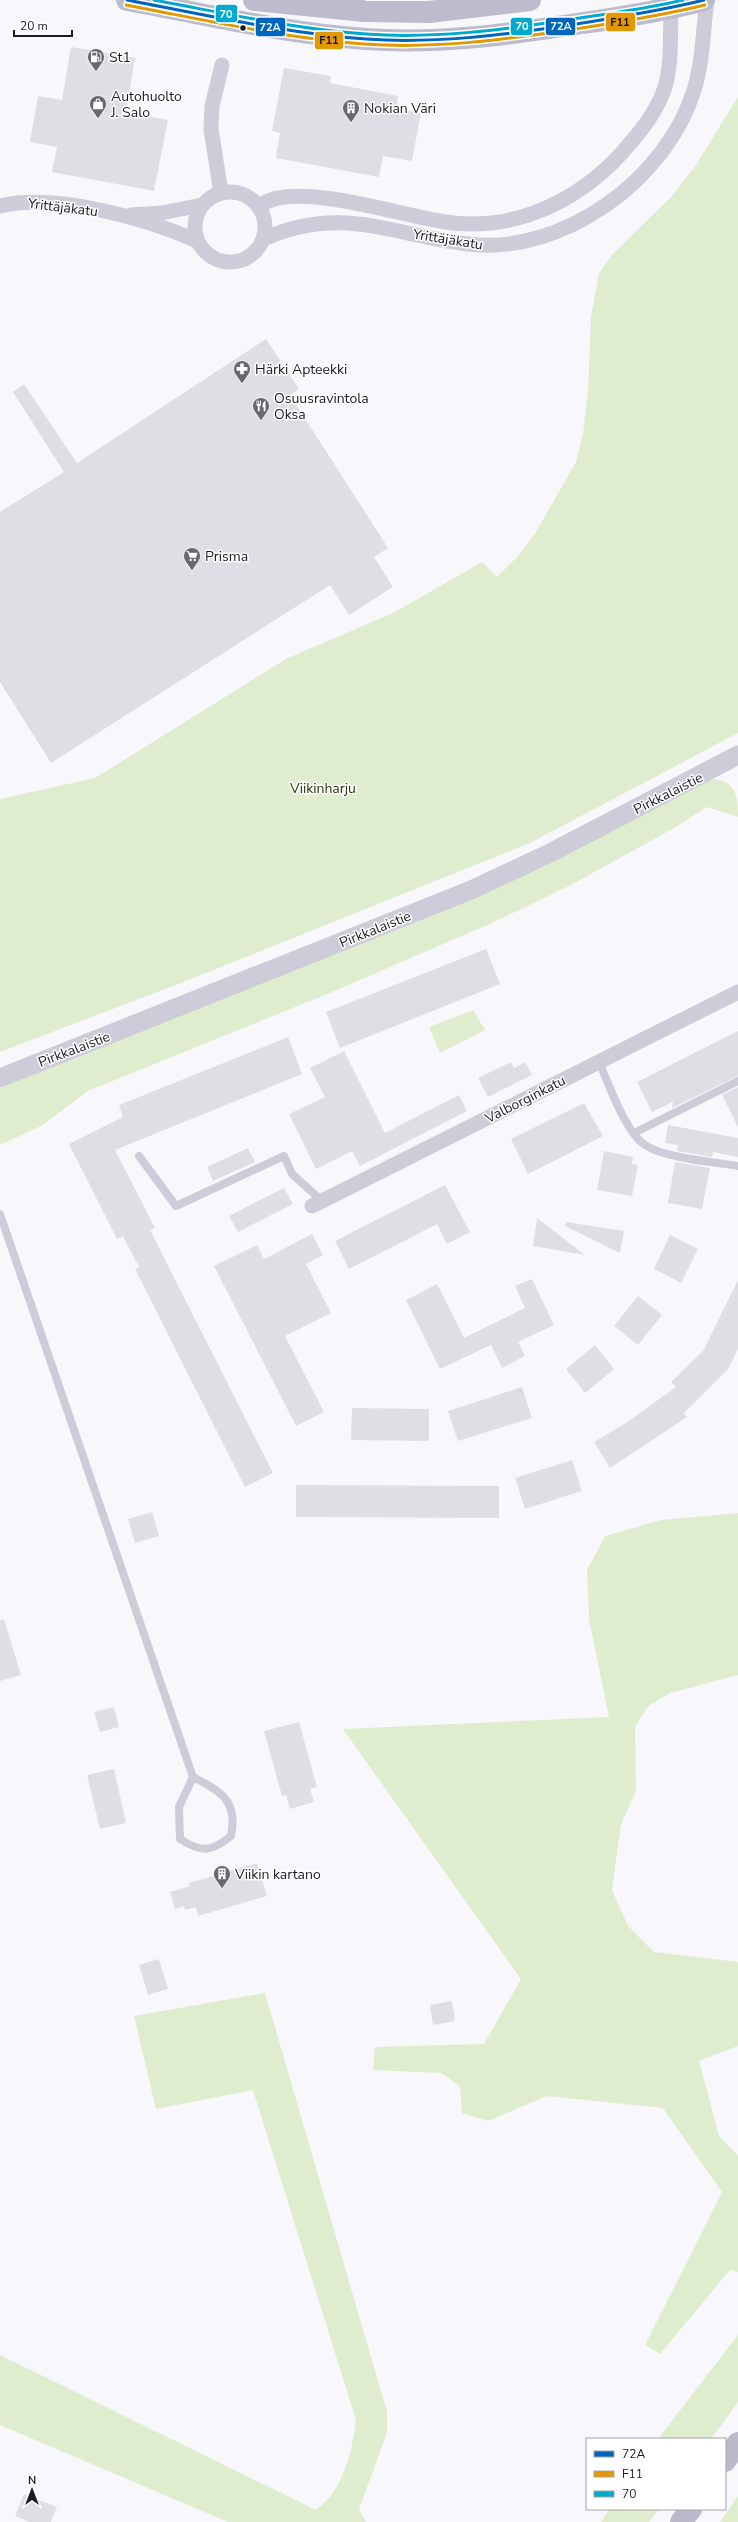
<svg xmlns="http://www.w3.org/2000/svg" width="738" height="2522" viewBox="0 0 738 2522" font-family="'Nunito Sans',sans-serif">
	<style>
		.green { fill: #dfeccd }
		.building { fill: #dfdee4 }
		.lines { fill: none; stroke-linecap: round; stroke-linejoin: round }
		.service { stroke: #cdccd8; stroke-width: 8 }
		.minor { stroke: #cdccd8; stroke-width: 15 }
		.tertiary { stroke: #cdccd8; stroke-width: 19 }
		.primary { stroke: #bdbccc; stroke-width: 22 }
		.trunk { stroke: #babaca; stroke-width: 22 }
		.bus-1-casing { stroke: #fff; stroke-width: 6 }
		.bus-2-casing { stroke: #fff; stroke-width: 6 }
		.bus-3-casing { stroke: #fff; stroke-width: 6 }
		.bus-1 { stroke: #0065bd; stroke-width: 3 }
		.bus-2 { stroke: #e19803; stroke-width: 3 }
		.bus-3 { stroke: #00a9ce; stroke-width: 3 }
		.bus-dot { fill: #1b1b22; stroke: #fff; stroke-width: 1.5 }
		.labels { text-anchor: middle; stroke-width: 3; stroke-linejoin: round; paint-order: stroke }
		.poi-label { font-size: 14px; fill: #1b1b22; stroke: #fff; text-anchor: start }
		.street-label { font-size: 14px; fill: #1b1b22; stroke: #fff }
		.park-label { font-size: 14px; fill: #27340d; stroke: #fff }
		.line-badge { stroke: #fff; stroke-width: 1.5 }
		.badge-label { font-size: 11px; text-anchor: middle; font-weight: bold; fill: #fff }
		.pale-badge-label { font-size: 11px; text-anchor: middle; font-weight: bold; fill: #111 }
	</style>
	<rect width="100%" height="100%" fill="#f8f8fc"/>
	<path class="green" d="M738 97V733L530 843 186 981 0 1052V799L95 778 286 659 395 612 482 562 497 577 519 555 536 532 576 462 583 434 588 391 591 317 599 273 612 255 672 196 696 165Z
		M714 779C737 782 738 797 738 817L707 807 674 828 571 885 492 923 332 992 88 1091 41 1126 0 1145V1088L479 896 705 781Z
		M473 1010 485 1030 440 1053 429 1027Z
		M738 1513V1675L670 1693 648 1706 635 1727 636 1791 621 1824 612 1890 628 1926 654 1952 738 1962V2046L699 2061 719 2136 738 2156V2272L730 2270 660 2354 645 2345 722 2192 663 2108 547 2096 488 2121 462 2113 460 2086 441 2073 373 2070 375 2047 484 2044 521 1979 343 1729 609 1717 589 1619 587 1570 605 1536 661 1520Z
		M265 1993 387 2412V2433L359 2509 366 2522H228L0 2425V2355L316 2510C343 2491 352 2452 356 2420L253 2090 156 2109 134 2016Z
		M738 2335V2402L711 2439H658Z
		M738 2496V2522H720Z
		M609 2509H659L649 2522H601Z"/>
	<path class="building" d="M71 47 135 58 126 112 168 120 154 191 52 172 57 147 30 142 38 96 62 100Z
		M284 68 331 76 330 83 398 96 396 109 421 113 412 161 383 156 379 177 276 158 280 133 272 131Z
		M266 339 299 389 290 395 388 548 374 557 393 587 349 615 330 585 51 763 0 682V512L64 472 13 392 24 384 77 463Z
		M486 949 500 984 340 1048 326 1012Z
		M738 1031V1076L672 1108 673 1102 652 1112 637 1082Z
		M288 1037 302 1074 115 1150 155 1228 150 1230 273 1473 245 1487 135 1269 139 1267 123 1236 117 1239 69 1144 123 1117 119 1105Z
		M344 1051 385 1133 459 1095 467 1111 360 1166 352 1151 316 1169 289 1114 325 1097 310 1068Z
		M511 1062 514 1068 525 1062 532 1075 488 1097 478 1078Z
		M738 1087V1127L722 1095Z
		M584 1103 603 1136 528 1174 511 1139Z
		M668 1125 738 1138V1157L713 1152 712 1157 677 1151 678 1145 665 1143Z
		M248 1148 255 1162 213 1181 207 1167Z
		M604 1151 633 1157 632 1164 638 1165 632 1196 597 1190Z
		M675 1162 710 1168 702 1209 668 1203Z
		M445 1185 470 1232 447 1244 437 1224 349 1269 335 1241Z
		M284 1188 293 1204 238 1232 229 1216Z
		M537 1218 585 1255 533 1246Z
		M566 1222 624 1231 620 1253 565 1226Z
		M312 1234 323 1255 306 1264 331 1313 285 1336 324 1412 296 1426 214 1266 257 1245 264 1259Z
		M670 1235 698 1249 681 1283 654 1269Z
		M532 1279 554 1325 518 1342 525 1356 502 1368 491 1345 440 1369 406 1300 437 1284 464 1338 525 1308 515 1286Z
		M738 1280V1349L728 1369 684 1413 687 1417 610 1468 594 1442 626 1423 676 1387 671 1382 703 1351Z
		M638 1296 662 1315 638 1345 614 1326Z
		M595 1345 614 1369 585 1393 566 1369Z
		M522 1387 532 1418 458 1441 448 1411Z
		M352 1408 429 1409V1441L351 1440Z
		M572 1460 582 1491 525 1509 515 1478Z
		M296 1485 499 1486V1518L296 1517Z
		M152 1512 159 1536 135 1543 128 1519Z
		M4 1619 21 1675 0 1681V1620Z
		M114 1707 119 1727 100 1732 94 1712Z
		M299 1722 317 1787 310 1789 314 1802 290 1809 286 1795 282 1796 264 1731Z
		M114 1769 126 1823 100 1829 87 1775Z
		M257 1863 267 1896 198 1916 196 1907 185 1910 184 1906 175 1909 170 1892 190 1886 189 1883Z
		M159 1959 168 1989 148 1995 139 1965Z
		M452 2001 455 2021 433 2025 430 2005Z
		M24 2494 57 2507 51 2522H29L15 2516Z"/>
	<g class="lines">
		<path class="service" d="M599 1062C609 1084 625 1132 645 1145 664 1158 714 1162 738 1166
			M634 1133 738 1081
			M139 1156 176 1206 284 1156 292 1174 322 1201
			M0 1214 193 1777C222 1792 238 1801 231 1836 211 1852 202 1853 180 1839L179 1807 193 1777"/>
		<path class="minor" d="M195 227a35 35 0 1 1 70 0a35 35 0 1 1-70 0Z
			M221 193 211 129 212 106 222 65
			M258 205C265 203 272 199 278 198 320 189 401 215 445 222 519 233 587 197 632 141 645 126 659 106 665 87 672 64 670 33 671 9
			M0 206C55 193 146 218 197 241
			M131 215 161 213 202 205
			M264 239C341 204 391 235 468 244 562 256 667 179 694 90 703 62 703 29 707 0
			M312 1206 738 992"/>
		<path class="tertiary" d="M0 1078 471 890 552 852 738 755"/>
		<path class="primary" d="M127 0C205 14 287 34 366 39 436 44 506 35 576 24 619 18 662 11 704 0
			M254 0 364 11 429 12 530 0"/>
		<path class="trunk" d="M725 2461 738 2443
			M681 2522 691 2509"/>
		<defs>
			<path id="bus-1" d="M127 0C206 15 285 33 366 39 434 44 503 35 570 25 615 18 660 11 704 0"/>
			<path id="bus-2" d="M126 5C205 20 284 38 364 44 433 49 501 40 569 30 615 23 660 16 705 5"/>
			<path id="bus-3" d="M154 0C224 13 294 29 366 34 433 39 500 30 567 20 606 14 645 9 683 0"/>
		</defs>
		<use href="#bus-1" class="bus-1-casing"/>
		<use href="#bus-2" class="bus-2-casing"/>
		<use href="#bus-3" class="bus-3-casing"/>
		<use href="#bus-1" class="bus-1"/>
		<use href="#bus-2" class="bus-2"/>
		<use href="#bus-3" class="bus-3"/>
	</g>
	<defs>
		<symbol id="fuel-pin" viewBox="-11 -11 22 30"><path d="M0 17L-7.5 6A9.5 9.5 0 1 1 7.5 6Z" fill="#68686e" stroke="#fff"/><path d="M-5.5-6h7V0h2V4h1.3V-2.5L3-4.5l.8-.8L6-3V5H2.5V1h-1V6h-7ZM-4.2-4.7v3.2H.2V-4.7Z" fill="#fff"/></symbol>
		<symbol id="shop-pin" viewBox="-11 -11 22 30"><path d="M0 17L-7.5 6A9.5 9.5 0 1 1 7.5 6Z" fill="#68686e" stroke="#fff"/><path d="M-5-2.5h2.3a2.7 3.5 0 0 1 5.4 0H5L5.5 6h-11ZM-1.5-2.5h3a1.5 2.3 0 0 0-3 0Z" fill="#fff"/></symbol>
		<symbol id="building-pin" viewBox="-11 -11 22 30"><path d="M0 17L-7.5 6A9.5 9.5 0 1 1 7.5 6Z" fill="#68686e" stroke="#fff"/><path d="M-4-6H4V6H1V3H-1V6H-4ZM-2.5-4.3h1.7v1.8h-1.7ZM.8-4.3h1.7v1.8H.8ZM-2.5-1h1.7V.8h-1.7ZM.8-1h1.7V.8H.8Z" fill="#fff"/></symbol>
		<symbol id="pharmacy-pin" viewBox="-11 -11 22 30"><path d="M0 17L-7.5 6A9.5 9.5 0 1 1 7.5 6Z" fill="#68686e" stroke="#fff"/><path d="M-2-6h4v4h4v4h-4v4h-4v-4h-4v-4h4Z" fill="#fff"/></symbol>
		<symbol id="restaurant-pin" viewBox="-11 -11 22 30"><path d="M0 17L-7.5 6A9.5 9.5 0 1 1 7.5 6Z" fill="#68686e" stroke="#fff"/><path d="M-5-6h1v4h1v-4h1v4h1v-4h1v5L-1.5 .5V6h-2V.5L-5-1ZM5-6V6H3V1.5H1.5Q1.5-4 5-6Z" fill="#fff"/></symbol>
		<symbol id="supermarket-pin" viewBox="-11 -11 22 30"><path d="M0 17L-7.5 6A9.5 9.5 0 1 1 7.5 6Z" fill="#68686e" stroke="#fff"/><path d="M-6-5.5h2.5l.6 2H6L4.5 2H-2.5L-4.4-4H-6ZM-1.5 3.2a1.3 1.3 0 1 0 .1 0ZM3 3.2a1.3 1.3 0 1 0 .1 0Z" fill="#fff"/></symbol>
	</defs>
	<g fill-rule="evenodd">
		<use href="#fuel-pin" x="86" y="47" width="20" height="27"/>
		<use href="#shop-pin" x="88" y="94" width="20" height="27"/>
		<use href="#building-pin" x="341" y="98" width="20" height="27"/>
		<use href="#pharmacy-pin" x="232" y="359" width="20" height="27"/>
		<use href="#restaurant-pin" x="251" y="396" width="20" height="27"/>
		<use href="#supermarket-pin" x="182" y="546" width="20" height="27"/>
		<use href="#building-pin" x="212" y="1864" width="20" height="27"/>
	</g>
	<circle class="bus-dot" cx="243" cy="28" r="3.5"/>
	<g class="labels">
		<g class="poi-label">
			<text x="109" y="62">St1</text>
			<text x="111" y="101">Autohuolto<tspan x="111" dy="16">J. Salo</tspan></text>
			<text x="364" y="113">Nokian Väri</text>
			<text x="255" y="374">Härki Apteekki</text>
			<text x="274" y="403">Osuusravintola<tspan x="274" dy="16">Oksa</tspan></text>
			<text x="205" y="561">Prisma</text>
			<text x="235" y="1879">Viikin kartano</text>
		</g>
		<g class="street-label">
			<text transform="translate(63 207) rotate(7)" y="5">Yrittäjäkatu</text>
			<text transform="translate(448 239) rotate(9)" y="5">Yrittäjäkatu</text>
			<text transform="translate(668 793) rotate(-27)" y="5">Pirkkalaistie</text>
			<text transform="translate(375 929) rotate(-22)" y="5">Pirkkalaistie</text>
			<text transform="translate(74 1049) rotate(-21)" y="5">Pirkkalaistie</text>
			<text transform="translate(525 1099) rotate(-27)" y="5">Valborginkatu</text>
		</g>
		<g class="park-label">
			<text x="323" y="793">Viikinharju</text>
		</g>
	</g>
	<g class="line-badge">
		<rect x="215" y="4" width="23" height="19" rx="4" fill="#00a9ce"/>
		<rect x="605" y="12" width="31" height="20" rx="4" fill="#e19803"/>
		<rect x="545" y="17" width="31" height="19" rx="4" fill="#0065bd"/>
		<rect x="510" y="17" width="23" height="19" rx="4" fill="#00a9ce"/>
		<rect x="255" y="17" width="31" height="20" rx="4" fill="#0065bd"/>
		<rect x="314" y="31" width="30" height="19" rx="4" fill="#e19803"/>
	</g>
	<g class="badge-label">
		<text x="226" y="18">70</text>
		<text x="561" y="30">72A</text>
		<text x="522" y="30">70</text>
		<text x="270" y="31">72A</text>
	</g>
	<g class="pale-badge-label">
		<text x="620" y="26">F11</text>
		<text x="329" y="44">F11</text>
	</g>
	<rect x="586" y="2438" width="140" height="72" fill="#ffffff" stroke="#a4a4a7"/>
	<rect x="594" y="2451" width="20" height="6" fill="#0065bd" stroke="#a4a4a7"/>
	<text x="622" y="2458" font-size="12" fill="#1b1b22">72A</text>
	<rect x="594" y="2471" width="20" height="6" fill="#e19803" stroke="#a4a4a7"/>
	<text x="622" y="2478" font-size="12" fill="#1b1b22">F11</text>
	<rect x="594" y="2491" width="20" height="6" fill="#00a9ce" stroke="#a4a4a7"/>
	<text x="622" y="2498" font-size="12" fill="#1b1b22">70</text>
	<g transform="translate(32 2490)" stroke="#ffffff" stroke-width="3" paint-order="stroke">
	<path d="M0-3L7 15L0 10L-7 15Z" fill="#1b1b22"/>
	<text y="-6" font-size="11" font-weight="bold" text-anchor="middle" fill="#1b1b22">N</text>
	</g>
	<path d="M14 30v6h58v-6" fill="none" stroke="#1b1b22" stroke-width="2"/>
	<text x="20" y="30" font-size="12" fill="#1b1b22" stroke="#ffffff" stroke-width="3" paint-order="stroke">20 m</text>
</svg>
